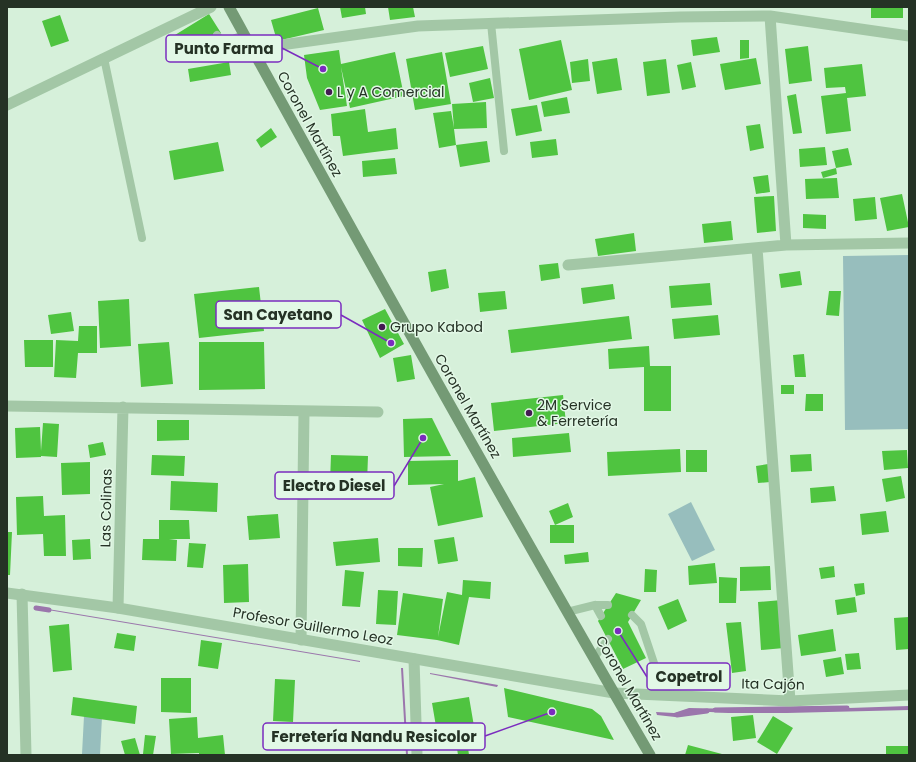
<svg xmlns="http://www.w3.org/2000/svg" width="916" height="762" viewBox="0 0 916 762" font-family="Poppins,sans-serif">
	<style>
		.green { fill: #97bebd }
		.water { fill: #9b76ac }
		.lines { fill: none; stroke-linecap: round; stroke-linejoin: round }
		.stream { stroke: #9b76ac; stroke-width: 5 }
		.building { fill: #4fc440 }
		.service { stroke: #a3c7a6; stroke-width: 8 }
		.minor { stroke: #a3c7a6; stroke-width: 11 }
		.tertiary { stroke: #a3c7a6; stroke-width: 11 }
		.secondary { stroke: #749a75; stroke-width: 11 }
		.poi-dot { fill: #431b52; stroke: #e2f8e6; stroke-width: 1.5 }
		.labels { text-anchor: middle; stroke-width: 3; stroke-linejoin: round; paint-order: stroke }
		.poi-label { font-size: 14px; fill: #253225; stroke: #e2f8e6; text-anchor: start }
		.street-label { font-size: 14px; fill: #253225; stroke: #e2f8e6 }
		.leader { fill: none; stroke: #7b2cbf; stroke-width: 1.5 }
		.callout-dot { fill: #7b2cbf; stroke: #e2f8e6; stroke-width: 1.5 }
		.callout { fill: #e2f8e6; stroke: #7b2cbf; stroke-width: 1.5 }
		.callout-label { font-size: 15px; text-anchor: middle; font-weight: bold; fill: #253225 }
	</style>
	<rect width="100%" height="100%" fill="#d6f0da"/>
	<path class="green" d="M909 255V429L845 430 843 256Z
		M691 502 715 550 692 561 668 514Z
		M84 716 102 717 100 755 82 754Z"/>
	<path class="water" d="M36 607 360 661V662L36 608Z
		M401 668H403L408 755H406Z
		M430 673 498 685 497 687 430 674Z
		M909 706V710L787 713H728L692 711 675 717 657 715 656 712 674 713 689 708 788 710Z"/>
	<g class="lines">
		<path class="stream" d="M36 608 49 610
			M715 710 847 708
			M677 715 707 711"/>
	</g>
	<path class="building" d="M340 7H365L366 14 342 18Z
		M388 7H413L415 17 390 20Z
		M871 7H903V18H871Z
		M318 8 324 30 277 41 271 20Z
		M209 14 221 33 187 54 175 35Z
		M60 15 69 41 51 47 42 21Z
		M717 37 720 52 693 56 691 40Z
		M561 40 572 90 529 100 519 49Z
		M740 40H749V58L740 59Z
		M483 46 488 69 450 77 445 53Z
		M808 46 812 81 789 84 785 49Z
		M339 50 341 64 395 52 404 96 350 108 341 67 347 106 320 110 307 78 304 55Z
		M442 52 451 104 415 110 406 59Z
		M617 58 622 90 597 94 592 62Z
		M756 58 761 84 725 90 720 64Z
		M588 59 590 81 572 83 570 62Z
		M666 59 670 93 647 96 643 62Z
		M229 62 231 75 190 82 188 69Z
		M691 62 696 87 682 90 677 65Z
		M862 64 866 96 847 98 851 131 826 134 821 96 846 93 845 87 826 88 824 68Z
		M490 78 494 98 473 102 469 83Z
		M796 94 802 133 793 134 787 96Z
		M567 97 570 113 544 117 541 102Z
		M486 102 487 128 454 129 456 145 439 148 433 113 451 111 454 128 452 104Z
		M537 105 542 131 516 136 511 109Z
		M365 109 368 132 396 128 398 149 343 156 340 136H333L331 114Z
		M760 124 764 148 750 151 746 126Z
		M271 128 277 137 261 148 256 140Z
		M556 139 558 155 532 158 530 142Z
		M487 141 490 162 460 167 456 145Z
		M218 142 224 171 174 180 169 151Z
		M825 147 827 165 800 167 799 149Z
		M848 148 852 165 836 168 832 151Z
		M395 158 397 174 363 177 362 161Z
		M836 168 837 174 823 178 821 172Z
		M768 175 770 192 756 194 753 177Z
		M837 178 839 198 806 199 805 179Z
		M902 194 909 227 887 231 880 198Z
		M774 196 776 231 757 233 754 197Z
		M875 197 877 219 855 221 853 199Z
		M803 214 826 215V229L803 228Z
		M731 221 733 240 704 243 702 224Z
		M634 233 636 251 598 256 595 239Z
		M558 263 560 278 541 281 539 265Z
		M446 269 449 288 431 292 428 272Z
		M800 271 802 285 781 288 779 274Z
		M710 283 712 305 671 308 669 286Z
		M613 284 615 299 583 304 581 288Z
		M259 287 264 331 199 338 194 294Z
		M505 291 507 309 480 312 478 293Z
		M829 291H841L839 316 826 315Z
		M129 299 131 346 100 348 98 301Z
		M385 309 404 344 380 358 362 320Z
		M71 312 74 331 51 334 48 315Z
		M718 315 720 335 674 339 672 319Z
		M629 316 632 339 511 353 508 330Z
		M79 326H97V353H78L76 378 54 377 56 340 78 341Z
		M24 340H53V367H25Z
		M169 342 173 384 141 387 138 344Z
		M199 342H264L265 389 199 390Z
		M649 346 650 366H671V411H644V367L609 369 608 349Z
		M804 354 806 377H795L793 355Z
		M411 355 415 379 397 382 393 358Z
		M781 385H794V394H781Z
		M806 394H823V411H805Z
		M563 395 566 423 494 431 491 403Z
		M432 418 451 456 404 457 403 419Z
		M157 420H189V440L157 441Z
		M43 423 59 424 57 457 41 456V457L16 458 15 428 40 427 41 451Z
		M569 433 571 452 513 457 512 438Z
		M103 442 106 455 90 458 88 445Z
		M680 449 681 472 608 476 607 452Z
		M686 450H707V472H686Z
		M907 450 908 468 884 470 882 451Z
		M811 454 812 471 791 472 790 455Z
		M152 455 185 456 184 476 151 475Z
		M331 455 368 456 367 483 330 482Z
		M458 460V481L475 477 483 517 438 526 430 487 444 484 408 485V461Z
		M90 462V494L62 495 61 463Z
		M768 464 770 482 758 483 756 466Z
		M901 476 905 498 886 502 882 479Z
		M171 481 218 483 217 512 170 510Z
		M834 486 836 501 811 503 810 488Z
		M43 496 44 516 65 515 66 556H44L43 534 17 535 16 497Z
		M568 503 573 517 555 525H574V543H550V525H555L549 511Z
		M886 511 889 532 862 535 860 514Z
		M278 514 280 538 249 540 247 516Z
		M159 520H189L190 539H169L177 540 176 561 142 560 143 539H159Z
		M7 532H12L10 575H7Z
		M454 537 458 561 438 564 434 540Z
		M378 538 380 562 336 566 333 542Z
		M90 539 91 559 73 560 72 540Z
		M189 543 206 544 203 568 187 567Z
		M398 548H423L422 567 398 566Z
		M588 552 589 562 565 564 564 555Z
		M715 563 717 583 689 585 688 566Z
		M248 564 249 602 224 603 223 565Z
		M770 566 771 590 740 591V567Z
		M834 566 835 577 821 579 819 568Z
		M645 569 657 570 656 592H644Z
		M345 570 364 572 360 607 342 606Z
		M719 577 737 578 736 603H719Z
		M463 580 491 582 490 599 469 597 459 645 437 640 397 635 403 593 443 599 438 637 447 592 462 595Z
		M864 583 865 594 856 596 854 584Z
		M378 590 398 591 396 625 376 624Z
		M616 593 641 600 628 622 646 658 623 669 598 621Z
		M855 597 857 612 837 615 835 600Z
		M678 599 687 621 668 630 658 607Z
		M782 600 784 648 761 650 758 602Z
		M909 617V649L896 650 894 618Z
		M741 622 746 671 732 673 726 623Z
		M69 624 72 670 53 672 49 626Z
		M833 629 836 651 801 656 798 635Z
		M117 633 136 636 134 651 114 648Z
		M201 640 222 643 218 669 198 666Z
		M859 653 861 669 847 670 845 654Z
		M841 657 844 674 826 677 823 660Z
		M161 678H191V713L161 712Z
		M275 679 295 680 293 722 273 721Z
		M504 688 592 709 601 716 614 740 508 717Z
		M73 697 137 706 135 724 71 715Z
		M469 697 476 738 467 740 469 755H458L456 742 439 744 432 703Z
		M753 715 756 738 733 741 731 717Z
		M773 716 793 728 777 754 757 742Z
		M197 717 198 738 223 735 225 755H199V753L171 754 169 719Z
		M145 735 156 736 153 755 143 754Z
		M135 738 140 755H125L121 741Z
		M688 745 722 754V755H685Z
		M886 746H909V755H886Z"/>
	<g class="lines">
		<path class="service" d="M491 23 504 151
			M217 35 223 43
			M198 47 202 52 210 50 244 34
			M104 58 142 238
			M595 605 601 616
			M567 612 595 605H608
			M632 615 641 624 665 696
			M594 658 608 639"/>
		<path class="minor" d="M770 16 786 245
			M252 49 418 26 680 17 770 16 909 36
			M7 105 211 7
			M757 248 790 701
			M568 265 786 245 909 243
			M7 406 378 412
			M22 594 26 755
			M118 608 123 407
			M301 640 304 411
			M414 659 417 755
			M614 693 790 701 909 695"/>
		<path class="tertiary" d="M7 593 118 608 614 693"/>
		<path class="secondary" d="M229 7C367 258 506 508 650 755"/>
	</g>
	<g class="poi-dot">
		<circle cx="329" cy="92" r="4"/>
		<circle cx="382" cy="327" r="4"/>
		<circle cx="529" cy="413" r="4"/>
	</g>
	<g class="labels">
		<g class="poi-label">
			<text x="337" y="97">L y A Comercial</text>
			<text x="390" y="332">Grupo Kabod</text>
			<text x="537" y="410">2M Service<tspan x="537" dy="16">&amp; Ferretería</tspan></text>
		</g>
		<g class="street-label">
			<text transform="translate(310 124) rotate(61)" y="5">Coronel Martínez</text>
			<text transform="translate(468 406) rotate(60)" y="5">Coronel Martínez</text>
			<text transform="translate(106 508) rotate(-89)" y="5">Las Colinas</text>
			<text transform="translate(313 626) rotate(10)" y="5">Profesor Guillermo Leoz</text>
			<text transform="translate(773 684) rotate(1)" y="5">Ita Cajón</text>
			<text transform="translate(629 688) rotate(60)" y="5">Coronel Martínez</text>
		</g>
	</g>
	<path class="leader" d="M323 69L282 48M391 343L341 315M423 438L394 486M618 631L647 677M552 712L485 736"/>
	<g class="callout-dot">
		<circle cx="323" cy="69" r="4"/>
		<circle cx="391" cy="343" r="4"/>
		<circle cx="423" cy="438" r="4"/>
		<circle cx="618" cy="631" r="4"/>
		<circle cx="552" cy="712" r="4"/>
	</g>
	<g class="callout">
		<rect x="166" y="35" width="116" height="27" rx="4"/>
		<rect x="216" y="301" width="125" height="27" rx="4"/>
		<rect x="275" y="472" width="119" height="27" rx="4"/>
		<rect x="647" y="663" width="83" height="27" rx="4"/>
		<rect x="263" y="723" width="222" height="27" rx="4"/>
	</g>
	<g class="callout-label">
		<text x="224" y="54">Punto Farma</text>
		<text x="278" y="320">San Cayetano</text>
		<text x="334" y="491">Electro Diesel</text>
		<text x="689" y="682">Copetrol</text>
		<text x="374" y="742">Ferretería Nandu Resicolor</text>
	</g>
	<rect width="916" height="762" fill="none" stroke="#253225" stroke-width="16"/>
</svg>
